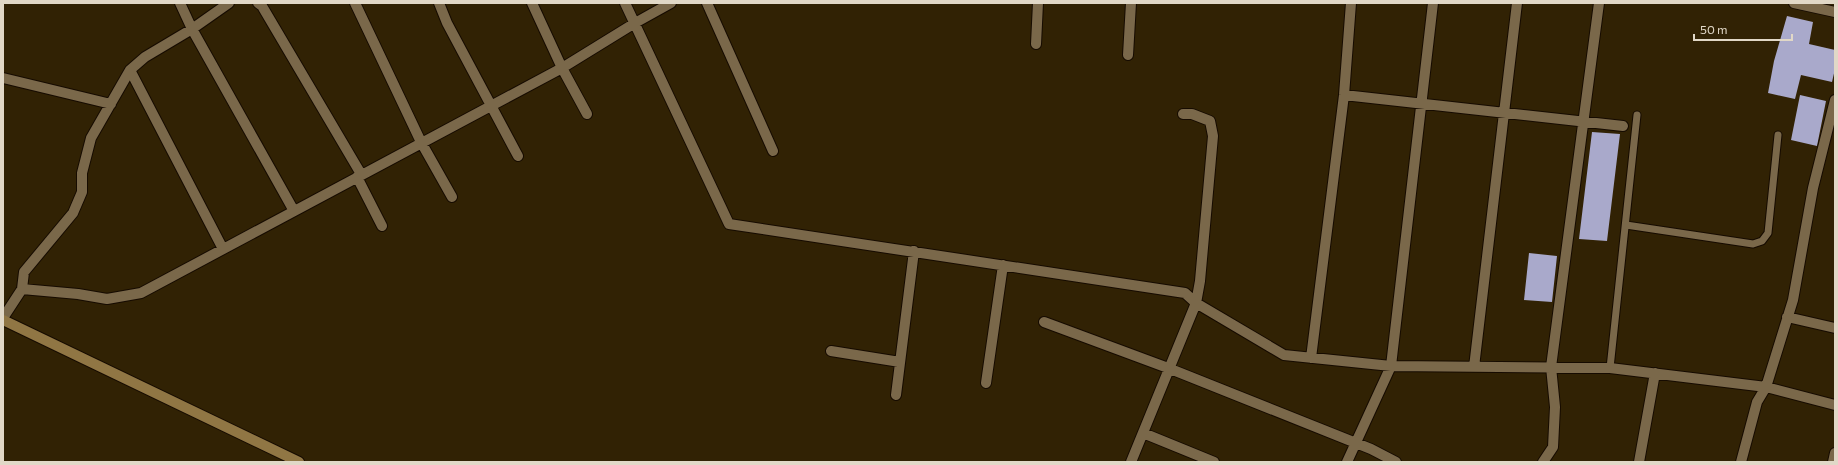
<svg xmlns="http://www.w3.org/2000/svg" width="1838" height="465" viewBox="0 0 1838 465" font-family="Commissioner,sans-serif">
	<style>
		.building { fill: #a9a9cb }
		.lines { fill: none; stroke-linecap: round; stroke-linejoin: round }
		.lane-casing { stroke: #160b00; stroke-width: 9 }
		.street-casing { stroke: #160b00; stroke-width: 12 }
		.secondary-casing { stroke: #160b00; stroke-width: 12 }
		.lane { stroke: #7a684a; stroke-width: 7 }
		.street { stroke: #7a684a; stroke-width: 10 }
		.secondary { stroke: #907644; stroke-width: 10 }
	</style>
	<rect width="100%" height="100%" fill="#312204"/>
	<path class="building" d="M1787 16 1813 22 1809 44 1835 50V69L1832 82 1801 75 1795 99 1768 93 1774 61Z
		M1800 95 1826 101 1817 146 1791 140Z
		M1592 132 1620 134 1607 241 1579 239Z
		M1529 253 1557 256 1552 302 1524 300Z"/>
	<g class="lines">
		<defs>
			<path id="lane" d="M1626 225 1753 244 1762 241 1768 233 1778 135
				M1610 368 1637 115"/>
			<path id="street" d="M229 3 192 29 294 211
				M258 3 262 6 361 174
				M355 3 421 142 452 197
				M439 3 447 23 518 156
				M532 3 562 68 587 114
				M625 3 729 224 1185 293 1196 303 1284 355 1391 366 1610 368 1766 387 1835 405
				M707 3 773 151
				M1794 3 1835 12
				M1036 44 1038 3
				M1128 55 1131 3
				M130 70 223 249
				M3 78 111 104
				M1344 95 1623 126
				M357 177 382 226
				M22 289 78 294 107 299 141 293 562 68 635 23 671 3
				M1787 317 1835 328
				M3 318 22 289 24 272 73 213 82 192V173L91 138 130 70 145 57 192 29 180 3
				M1044 322 1168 368 1371 449 1396 462
				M831 351 900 362
				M1311 358 1344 95 1351 3
				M1474 367 1517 3
				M986 383 1003 265
				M896 395 914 251
				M1143 433 1214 462
				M1131 462 1196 303 1200 281 1213 136 1210 121 1192 114H1183
				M1347 462 1391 366 1433 3
				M1543 462 1553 447 1555 407 1551 367 1599 3
				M1639 462 1655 373
				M1741 462 1757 402 1766 387 1793 300 1813 188 1835 100
				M1833 462 1835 453"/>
			<path id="secondary" d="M3 320 299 462"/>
		</defs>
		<use href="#lane" class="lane-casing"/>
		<use href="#street" class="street-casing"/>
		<use href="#secondary" class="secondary-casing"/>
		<use href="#lane" class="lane"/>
		<use href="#street" class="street"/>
		<use href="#secondary" class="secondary"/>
	</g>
	<rect width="1838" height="465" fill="none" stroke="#e1d8c7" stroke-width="8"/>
	<path d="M1694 34v6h98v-6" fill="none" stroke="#e1d8c7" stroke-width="2"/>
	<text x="1700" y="34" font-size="12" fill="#e1d8c7" stroke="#312204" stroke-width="3" paint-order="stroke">50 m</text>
</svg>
